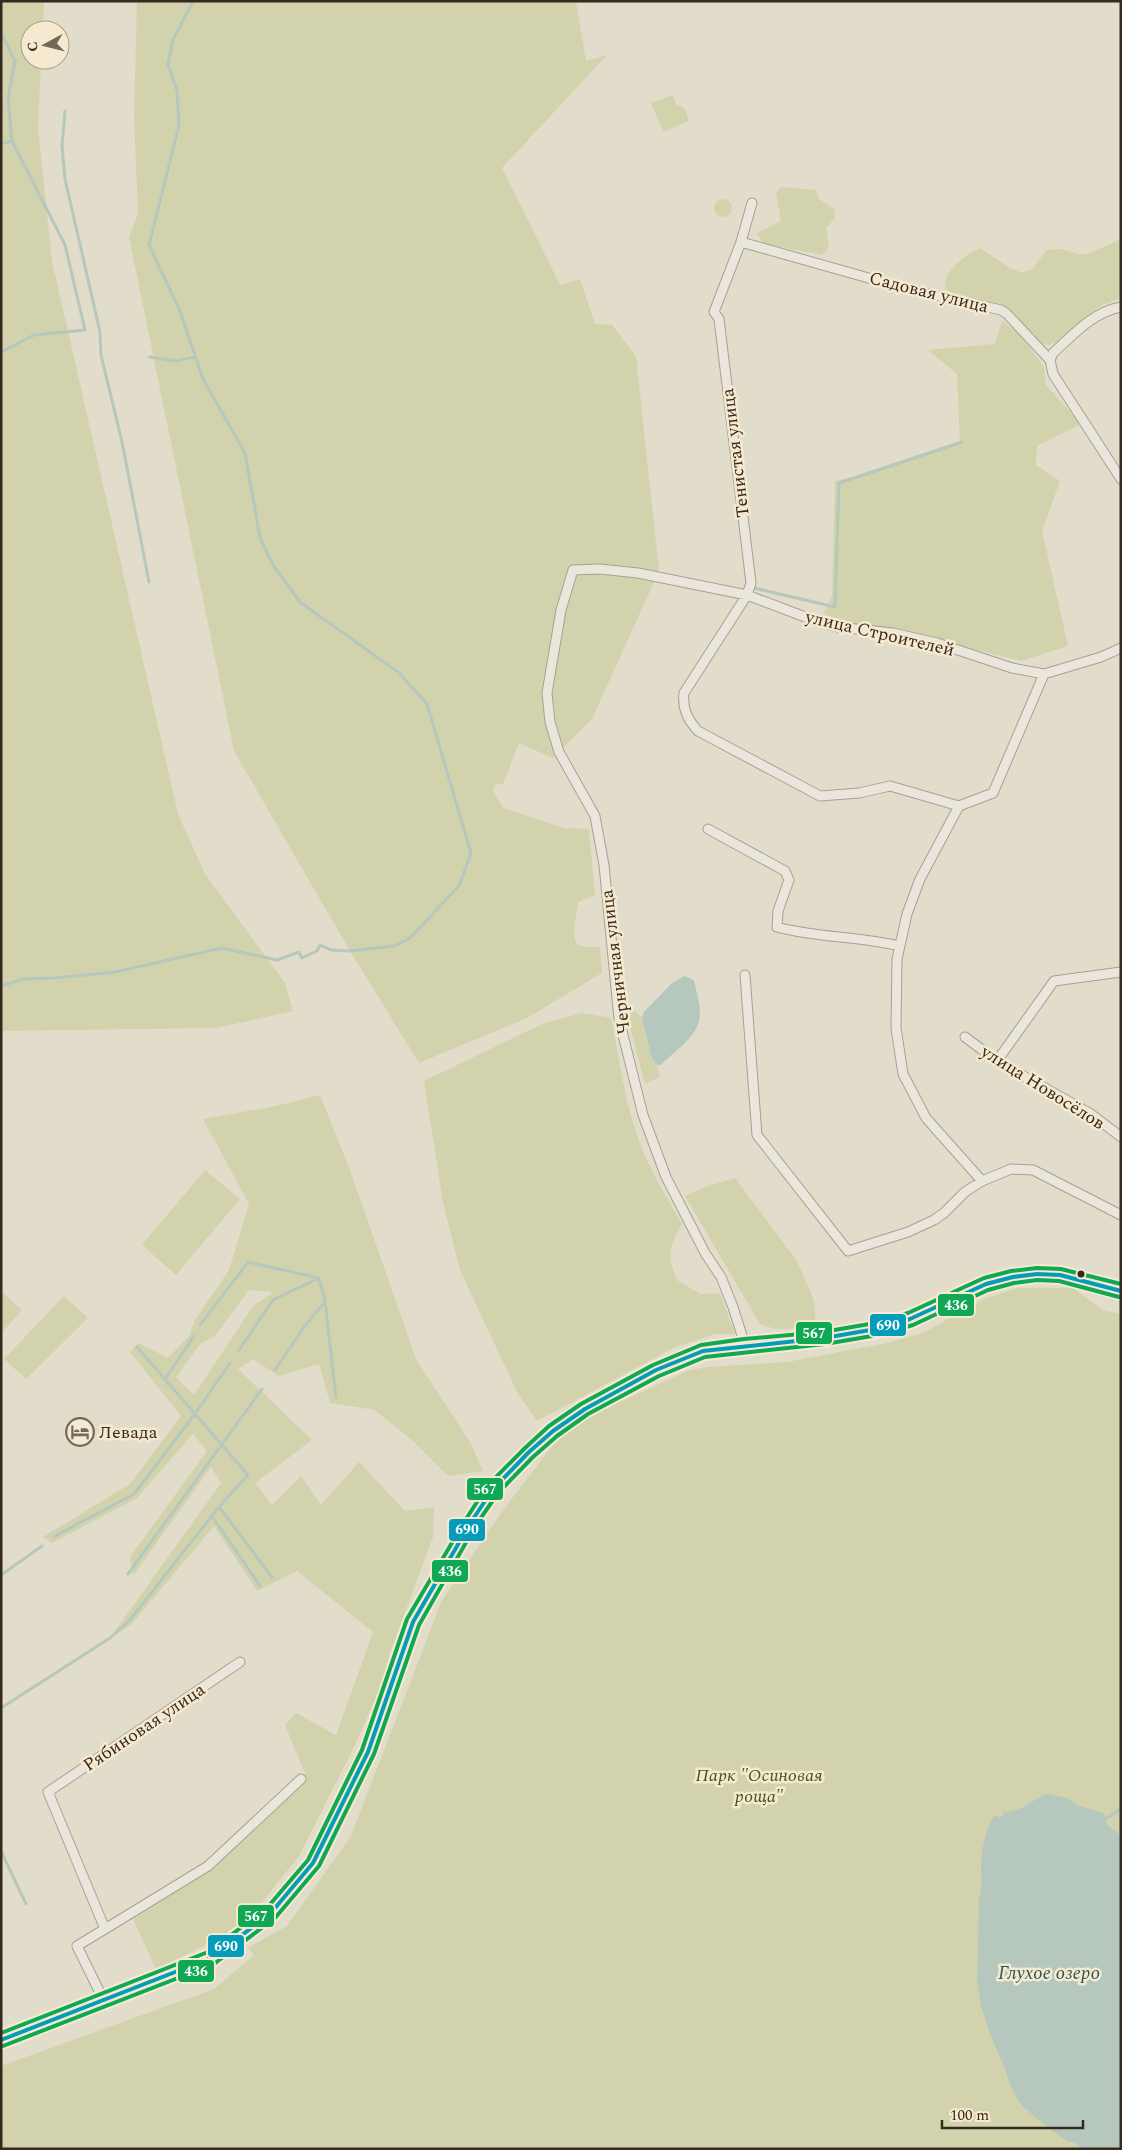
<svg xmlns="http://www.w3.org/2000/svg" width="1122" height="2150" viewBox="0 0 1122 2150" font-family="Spectral,serif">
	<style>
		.green { fill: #d2d3ac; fill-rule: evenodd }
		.water { fill: #b6c8bd }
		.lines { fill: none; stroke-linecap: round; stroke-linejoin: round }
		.stream { stroke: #b6c8bd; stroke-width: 3 }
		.street-casing { stroke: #a7a194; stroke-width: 11 }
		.primary-casing { stroke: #8d867b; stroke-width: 17 }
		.street { stroke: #eae6dc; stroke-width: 9 }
		.primary { stroke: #e2dccd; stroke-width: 15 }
		.bus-1-casing { stroke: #f5eacf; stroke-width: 8 }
		.bus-2-casing { stroke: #f5eacf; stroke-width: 8 }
		.bus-3-casing { stroke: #f5eacf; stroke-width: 8 }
		.bus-1 { stroke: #059cbc; stroke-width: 4 }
		.bus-2 { stroke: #10a855; stroke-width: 4 }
		.bus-3 { stroke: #10a855; stroke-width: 4 }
		.bus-dot { fill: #36291d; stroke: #f5eacf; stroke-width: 2 }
		.labels { text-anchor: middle; stroke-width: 5; stroke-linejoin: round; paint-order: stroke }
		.street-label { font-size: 18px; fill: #36291d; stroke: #f5eacf }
		.poi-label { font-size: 18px; fill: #36291d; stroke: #f5eacf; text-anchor: start }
		.park-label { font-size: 18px; font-style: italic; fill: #465223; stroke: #f5eacf }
		.water-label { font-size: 19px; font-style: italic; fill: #2c5553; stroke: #f5eacf }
		.line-badge { stroke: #f5eacf; stroke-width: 2 }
		.badge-label { font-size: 14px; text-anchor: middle; font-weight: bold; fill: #fff }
	</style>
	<rect width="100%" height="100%" fill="#e2dcca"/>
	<path class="green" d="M1 1H44L43 30H30V60H41L38 128 52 261 178 814 205 874 285 983 293 1011 216 1028 1 1031Z
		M137 1H576L586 61 607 55 502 168 560 285 580 279 595 324 612 325 636 356 659 571 592 719 553 758 519 743 503 784H496L493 791 503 808 564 828 589 829 595 895 578 902C577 911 570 941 579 945 585 948 594 947 600 947L602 973 527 1018 419 1063 350 951 234 751 129 237 138 213 134 119Z
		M673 95 676 104 685 109 689 121 663 132 651 103Z
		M781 187 816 190 819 199 834 209 835 218 826 228 829 247 822 255 764 244 757 233 781 221 776 192Z
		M714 208a9 9 0 1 1 18 0a9 9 0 1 1-18 0Z
		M1121 239V298L1102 305 1056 342 1049 345 1040 344 1035 335 1003 306 952 293 945 289C943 269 965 256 980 248L1010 268 1022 273 1032 269 1047 250 1061 249 1077 254H1088Z
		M1002 321 1020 334 1044 367 1046 385 1081 424 1037 446 1036 465 1060 481 1042 531 1068 646 1021 661 887 628 822 618 832 595 835 481 865 474 960 443 957 374 928 350 995 344Z
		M634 1010 642 1018 652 1059 657 1065 660 1077 645 1084 628 1019 630 1011Z
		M582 1013 611 1018C619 1057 624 1098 637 1135 647 1166 666 1196 682 1224 668 1248 667 1255 677 1280L700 1294 720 1293 735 1334H715L673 1348 537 1421 518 1394 460 1270 443 1203 424 1081 544 1023Z
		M320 1095 350 1170 416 1359 471 1444 483 1471 448 1476 414 1442 375 1410 330 1403 319 1364 279 1376 253 1359 238 1369 312 1440 255 1483 272 1505 301 1476 321 1505 359 1462 405 1511 434 1507 433 1537 391 1650 380 1689 351 1753 299 1856 255 1911 217 1940 156 1969 133 1919 211 1869 307 1779 285 1725 296 1713 336 1735 373 1632 297 1571 257 1591 214 1526 131 1625 110 1638 221 1483 211 1467 133 1576 130 1557 207 1451 193 1434 137 1498 52 1543 43 1537 130 1484 181 1416 130 1352 139 1343 168 1358 189 1336 195 1320 229 1270 249 1204 203 1119 276 1106ZM249 1290 274 1292 253 1306 194 1395 176 1377 200 1344 215 1336Z
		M205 1170 240 1199 176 1275 142 1245Z
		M735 1178 797 1261 814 1300 816 1328 775 1329 760 1324 685 1196 705 1187Z
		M1017 1288H1073L1103 1310 1121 1314V2149H1V2066L214 1989 254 1955 248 1948 287 1926 351 1836 442 1600 504 1509 549 1450 577 1422 687 1371 707 1367 787 1362 882 1344 923 1333 984 1299Z
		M1 1291 22 1310 2 1332 1 1331Z
		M64 1296 88 1318 26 1379 4 1359Z"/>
	<path class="water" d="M684 976 694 980C696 991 700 1003 700 1014 700 1036 674 1051 661 1065H657L652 1059 642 1018 644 1012 671 984Z
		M1047 1794 1068 1798 1077 1805 1104 1813 1107 1824 1121 1836V2149H1081L1074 2142H1068L1046 2126 1022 2106 1011 2088 1005 2069 990 2034 981 2006 977 1981 979 1899C982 1888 981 1880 981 1868 981 1850 985 1831 994 1816L1002 1817 1004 1812C1027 1810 1028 1801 1047 1794Z"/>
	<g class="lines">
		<path class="stream" d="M1 33 15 61 8 98 12 141 65 245 85 330 34 335 1 352
			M65 111 62 146 65 179 100 332 101 355 122 442 149 582
			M1 144 12 141
			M150 357 176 361 195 357
			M754 588 835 607 839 483 962 442
			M1 986 23 979 55 978 115 972 222 948 277 960 299 952 302 958 317 951 320 945 331 950 350 951 394 946 410 938 459 886 471 853 427 704 398 672 300 602 273 565 260 538 245 453 203 379 180 311 149 245 179 125 177 91 168 64 173 40 193 1
			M200 1325 248 1262 319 1278 325 1301 336 1397
			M137 1347 248 1475 219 1507 272 1577
			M239 1350 273 1300 319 1278
			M275 1370 304 1327 325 1302
			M165 1379 194 1336
			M212 1516 260 1586
			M55 1536 134 1494 195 1414 230 1363
			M128 1574 262 1389
			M1 1575 42 1546
			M1 1708 110 1638 129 1621 219 1507
			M1105 1819 1121 1809
			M1 1851 26 1904"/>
		<defs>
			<path id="street" d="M752 203 741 242 714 312 719 319 751 583 747 595 684 693C682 709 688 720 698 731L820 796 859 793 890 786 959 806
				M741 242 904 288 1001 310 1007 314 1050 360 1053 374 1121 479
				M1050 360 1053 353C1073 335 1093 312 1121 307
				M708 829 785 871 789 880 778 911 777 927C817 938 859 936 899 946
				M745 975 757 1135 848 1251 908 1232 934 1220 944 1213 965 1192 982 1181 1011 1169 1033 1170 1121 1215
				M965 1037 997 1061 1091 1114 1121 1137
				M997 1061 1054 981 1121 972
				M982 1181 926 1118 903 1074 896 1028 897 959 907 914 920 879 959 806 993 793 1044 674 1101 657 1121 648
				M745 1345 733 1307 721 1277 705 1253 666 1177 643 1115 619 1019 604 865 595 816 559 752 550 722 547 693 561 610 573 570 600 569 638 573 747 595 813 620 838 627 893 633 937 643 1012 668 1044 674
				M105 1929 208 1866 301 1779
				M104 2001 77 1946 105 1929 48 1792 240 1662"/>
			<path id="primary" d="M1 2040 211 1958 270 1914 313 1863 368 1752 413 1622 471 1522 493 1489 529 1452 553 1431 585 1409 656 1370 703 1351 745 1345 824 1338 876 1329 910 1319 986 1284 1013 1277 1037 1274 1060 1275 1121 1291"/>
		</defs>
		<use href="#street" class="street-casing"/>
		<use href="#primary" class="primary-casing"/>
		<use href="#street" class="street"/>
		<use href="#primary" class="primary"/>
		<defs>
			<path id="bus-1" d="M1 2040 211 1958 270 1914 313 1863 368 1752 413 1622 471 1522 493 1489 529 1452 553 1431 585 1409 656 1370 703 1351 824 1338 876 1329 910 1319 986 1284 1013 1277 1037 1274 1060 1275 1121 1291"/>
			<path id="bus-2" d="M3 2046 214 1964 275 1918 319 1866 374 1754 419 1625 476 1525 498 1493 533 1457 557 1436 588 1414 659 1376 705 1357 825 1344 878 1335 913 1325 988 1290 1014 1283 1037 1280 1059 1281 1119 1297"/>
			<path id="bus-3" d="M1 2033 208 1952 266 1909 308 1860 362 1750 407 1619 466 1519 488 1485 525 1448 549 1426 581 1404 653 1365 701 1345 744 1339 823 1332 875 1323 908 1313 984 1278 1011 1271 1037 1268 1061 1269 1121 1284"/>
		</defs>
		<use href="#bus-1" class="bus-1-casing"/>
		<use href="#bus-2" class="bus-2-casing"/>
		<use href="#bus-3" class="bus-3-casing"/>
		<use href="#bus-1" class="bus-1"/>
		<use href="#bus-2" class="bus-2"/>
		<use href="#bus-3" class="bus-3"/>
	</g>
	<defs>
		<symbol id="hotel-ring" viewBox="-11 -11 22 22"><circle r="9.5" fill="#f5eacf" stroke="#72685a" stroke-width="1.5"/><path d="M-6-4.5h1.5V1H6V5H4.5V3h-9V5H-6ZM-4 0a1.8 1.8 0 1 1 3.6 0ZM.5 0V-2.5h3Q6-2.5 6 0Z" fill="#72685a"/></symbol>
	</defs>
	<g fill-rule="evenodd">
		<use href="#hotel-ring" x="64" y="1416" width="32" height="32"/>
	</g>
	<circle class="bus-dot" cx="1081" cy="1274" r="4.5"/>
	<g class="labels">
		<g class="street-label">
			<text transform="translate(929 292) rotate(14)" y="6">Садовая улица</text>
			<text transform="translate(735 453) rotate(-97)" y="6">Тенистая улица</text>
			<text transform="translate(880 633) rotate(13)" y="6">улица Строителей</text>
			<text transform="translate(615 962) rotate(-97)" y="6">Черничная улица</text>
			<text transform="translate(1043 1087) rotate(32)" y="6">улица Новосёлов</text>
			<text transform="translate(144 1727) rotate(-34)" y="6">Рябиновая улица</text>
		</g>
		<g class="poi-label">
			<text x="99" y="1438">Левада</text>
		</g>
		<g class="park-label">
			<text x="759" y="1781">Парк "Осиновая<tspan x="759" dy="21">роща"</tspan></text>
		</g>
		<g class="water-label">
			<text x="1049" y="1979">Глухое озеро</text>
		</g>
	</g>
	<g class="line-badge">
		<rect x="937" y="1293" width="38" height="24" rx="5" fill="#10a855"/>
		<rect x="869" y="1313" width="38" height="24" rx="5" fill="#059cbc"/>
		<rect x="795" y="1321" width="38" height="24" rx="5" fill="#10a855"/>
		<rect x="466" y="1477" width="38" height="24" rx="5" fill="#10a855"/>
		<rect x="448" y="1518" width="38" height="24" rx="5" fill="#059cbc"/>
		<rect x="431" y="1559" width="38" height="24" rx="5" fill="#10a855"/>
		<rect x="237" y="1904" width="38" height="24" rx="5" fill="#10a855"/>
		<rect x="207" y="1934" width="38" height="24" rx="5" fill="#059cbc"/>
		<rect x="177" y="1959" width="38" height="24" rx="5" fill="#10a855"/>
	</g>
	<g class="badge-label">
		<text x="956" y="1310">436</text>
		<text x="888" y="1330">690</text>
		<text x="814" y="1338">567</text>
		<text x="485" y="1494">567</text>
		<text x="467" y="1534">690</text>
		<text x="450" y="1576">436</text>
		<text x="256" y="1921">567</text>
		<text x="226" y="1951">690</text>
		<text x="196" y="1976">436</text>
	</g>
	<rect width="1122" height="2150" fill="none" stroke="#36291d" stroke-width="5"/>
	<g transform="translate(45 45) rotate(263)"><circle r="24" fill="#f5eacf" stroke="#a99d88"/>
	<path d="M0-4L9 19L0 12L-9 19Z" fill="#72685a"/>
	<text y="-8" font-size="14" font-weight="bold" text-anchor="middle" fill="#36291d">С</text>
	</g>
	<path d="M942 2120v8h141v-8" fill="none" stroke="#36291d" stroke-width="2.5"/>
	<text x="950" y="2120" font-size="15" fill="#36291d" stroke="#f5eacf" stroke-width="4" paint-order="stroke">100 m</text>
</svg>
